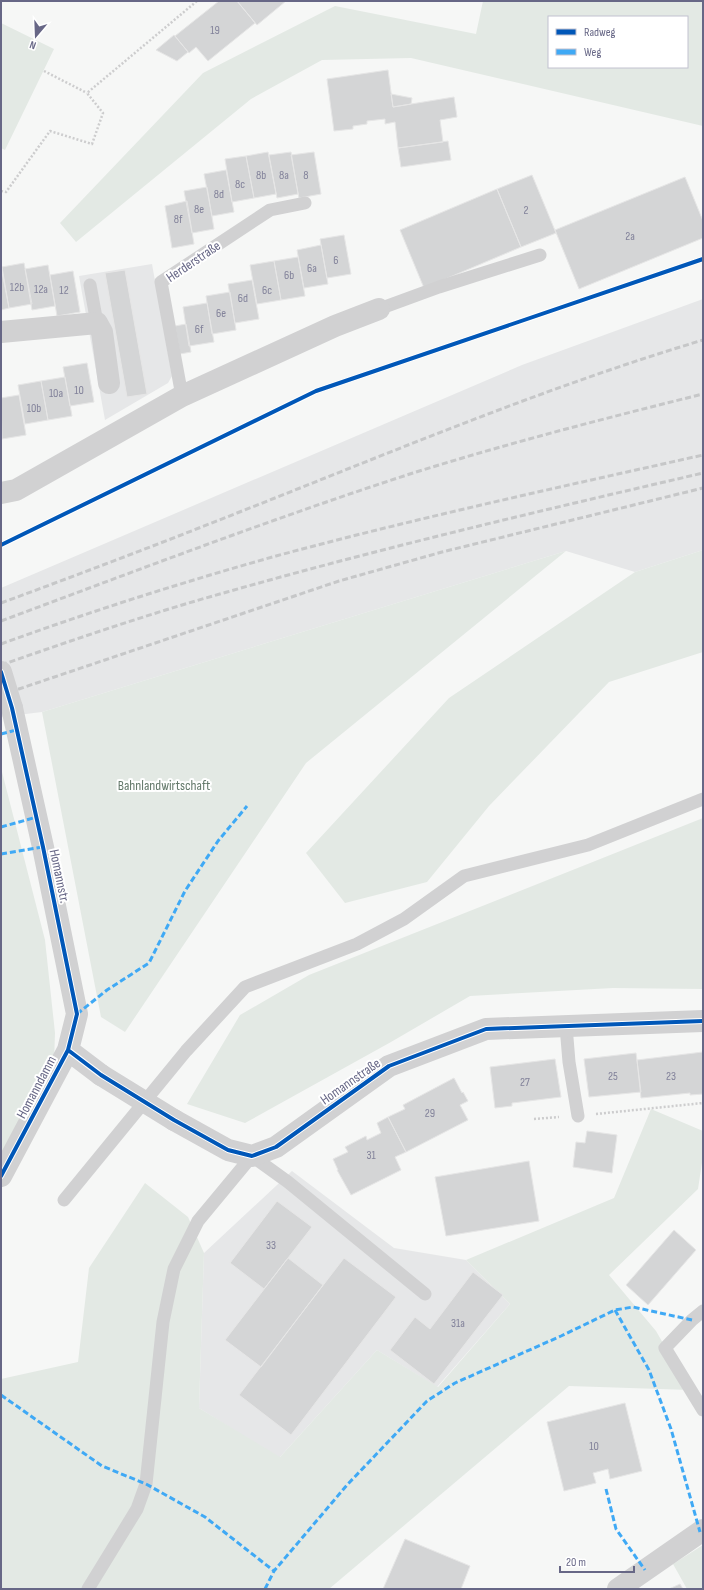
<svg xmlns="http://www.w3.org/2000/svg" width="704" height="1590" viewBox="0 0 704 1590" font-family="'Sofia Sans Condensed',sans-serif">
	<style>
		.built { fill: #e6e7e8 }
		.green { fill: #e3e9e4; fill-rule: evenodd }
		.building { fill: #d4d5d6; stroke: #e6e6e6 }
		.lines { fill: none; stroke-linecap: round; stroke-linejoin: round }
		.path { stroke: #cdcdce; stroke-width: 2.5; stroke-dasharray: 2 2; stroke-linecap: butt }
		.lane { stroke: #d1d1d2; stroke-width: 13 }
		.street { stroke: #d1d1d2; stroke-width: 22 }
		.rail { stroke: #c6c7c8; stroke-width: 3; stroke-dasharray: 6 3; stroke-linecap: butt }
		.street-bridge { stroke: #d1d1d2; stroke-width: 22 }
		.quiet { stroke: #3fa9f5; stroke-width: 3; stroke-dasharray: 6 3; stroke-linecap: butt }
		.cycleway-casing { stroke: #fff; stroke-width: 6 }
		.cycleway { stroke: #0057b8; stroke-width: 4 }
		.labels { text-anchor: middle; stroke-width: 4; stroke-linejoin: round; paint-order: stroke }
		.number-label { font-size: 12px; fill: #82829a }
		.street-label { font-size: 14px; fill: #676786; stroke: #fff }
		.park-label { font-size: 14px; fill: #627869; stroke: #fff }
	</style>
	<rect width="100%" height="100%" fill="#f6f7f6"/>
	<path class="built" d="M152 264 172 376 168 383 105 420 79 276Z
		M703 299V550L635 572 566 551 42 712 1 717V588L522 365Z
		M292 1171 394 1248 466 1260 510 1304 437 1387 377 1350 279 1458 199 1408 204 1253Z"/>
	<path class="green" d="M483 1H703V126L411 58 322 60 251 99 76 242 60 223 203 73 335 6 476 34ZM549 17H687V67H549Z
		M1 23 54 49 5 150 1 148Z
		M703 550V652L609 682 489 806 427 882 345 903 306 853 449 698 635 572Z
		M566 551 306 763 125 1032 101 1017 42 712Z
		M1 768 45 940 55 1033 54 1063 1 1161Z
		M703 818V989L613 988 470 996 391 1042 245 1123 187 1104 240 1015 309 975Z
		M651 1109 703 1131V1156L698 1189 609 1275 656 1331 690 1390 569 1386 329 1589H1V1379L78 1362 89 1268 145 1183 188 1217 204 1253 199 1408 280 1457 377 1350 438 1387 510 1304 466 1260 614 1198Z
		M703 1545V1589H687L673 1564Z"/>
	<path class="building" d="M219 1H237L255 23 208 61 196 47 189 53 175 36Z
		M237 1H286L257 25Z
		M174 35 188 52 177 61 156 50Z
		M388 70 393 107 454 97 457 117 440 120 443 142 398 148 395 122 385 124V119L367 121V124L353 126V129L334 131 327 79Z
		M391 94 412 98 411 104 393 107Z
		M448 141 451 160 401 167 398 148Z
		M268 152 276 194 254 198 246 156Z
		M291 152 298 194 277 198 269 155Z
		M314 152 321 194 299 198 291 155Z
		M246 156 254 198 232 202 225 159Z
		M226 170 234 212 212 216 204 174Z
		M532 175 556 233 521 247 497 189Z
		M685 177 703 221V238L579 289 555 230Z
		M207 187 214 229 192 233 184 191Z
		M497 189 521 247 424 288 400 230Z
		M187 201 194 244 172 248 165 206Z
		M344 235 351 274 327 278 320 239Z
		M321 245 328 284 304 288 297 250Z
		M298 257 305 296 281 300 274 261Z
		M274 261 281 300 257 304 250 265Z
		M24 263 32 304 9 308 2 267Z
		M48 265 55 306 32 310 25 269Z
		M1 267 9 308 1 310Z
		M125 270 147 394 127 397 105 273Z
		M73 271 80 312 57 316 50 275Z
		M252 280 259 319 235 323 228 284Z
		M230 292 236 330 212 334 206 296Z
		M207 303 214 342 189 346 183 307Z
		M186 324 191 352 180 354 175 326Z
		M87 363 94 402 70 406 63 367Z
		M65 377 72 416 48 420 41 381Z
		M41 381 48 420 25 424 18 385Z
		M19 395 26 435 2 439 1 398Z
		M703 1052V1094L690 1095V1093L641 1098 637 1060Z
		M636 1053 641 1092 589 1097 584 1059Z
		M555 1059 561 1097 512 1103V1106L495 1108 490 1067Z
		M454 1078 462 1093 463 1092 468 1101 460 1105 468 1120 406 1152 388 1117 405 1109 403 1105Z
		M388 1117 406 1152 395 1157 401 1170 351 1195 337 1170H338L333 1159 348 1152 345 1147 366 1136 367 1140 381 1133 377 1123Z
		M587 1131 617 1135 612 1173 573 1167 576 1142 585 1143Z
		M529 1161 539 1221 446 1236 435 1177Z
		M277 1201 312 1227 264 1289 230 1263Z
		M674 1230 696 1250 648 1305 626 1285Z
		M288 1258 323 1285 261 1367 225 1340Z
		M344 1258 396 1297 291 1435 239 1395Z
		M473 1272 503 1295 434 1384 390 1350 415 1317 430 1329Z
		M625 1403 642 1471 610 1479 608 1469 593 1473 596 1483 564 1491 547 1422Z
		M405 1539 470 1566 461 1589H383Z
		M680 1584 683 1589H669Z"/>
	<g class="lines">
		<path class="path" d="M44 71 87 93
			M1 191 6 192 50 131 92 144 103 113 87 93 197 1
			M596 1114 703 1103
			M534 1119 559 1117"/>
		<path class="lane" d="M90 285 97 323
			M379 309 439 287 540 255
			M182 396 161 282 270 210 305 203
			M566 1026 569 1062 578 1116
			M64 1200 186 1051 245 987 357 944 404 919 464 876 588 845 703 799
			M703 1311 692 1320 665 1348 703 1410
			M88 1589 137 1509 146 1484 163 1322 174 1269 198 1221 252 1156 288 1182 425 1294"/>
		<path class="street" d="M1 332 97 323 102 332 109 383
			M1 493 16 490 182 396 335 326 379 309
			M68 1050 101 1075
			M174 1120 228 1150 252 1156 276 1147 389 1066 486 1029 703 1021
			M1 1176 68 1050 77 1014 43 847 12 708
			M618 1589 703 1530"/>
		<path class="rail" d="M1 603C80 574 159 544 237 513 392 452 543 388 703 340
			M1 621C138 570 274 518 413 473 509 443 606 418 703 394
			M1 644C92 611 183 582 276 556 417 518 560 487 703 455
			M1 665C76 639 151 613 227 592 385 547 544 510 703 473
			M1 695 339 581 442 552 703 488"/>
		<path class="street-bridge" d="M1 672 12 708
			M101 1075 174 1120"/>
		<path class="quiet" d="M1 734 16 730
			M1 827 37 817
			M1 854 43 847
			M77 1014 107 990 149 963 185 891 218 841 247 806
			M615 1310 649 1370 671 1429 700 1532
			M1 1395 102 1466 146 1484 205 1517 274 1571
			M606 1489 616 1529 645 1570
			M265 1589 274 1571 347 1485 427 1401 455 1383 561 1336 615 1310 633 1307 692 1320"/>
		<defs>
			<path id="cycleway" d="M1 545 316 391 703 259
				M1 672 12 708 43 847 77 1014 68 1050 1 1176
				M68 1050 101 1075 174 1120 228 1150 252 1156 276 1147 389 1066 486 1029 703 1021"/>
		</defs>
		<use href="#cycleway" class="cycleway-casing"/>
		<use href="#cycleway" class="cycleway"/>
	</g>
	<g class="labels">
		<g class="number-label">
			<text x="215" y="34">19</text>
			<text x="261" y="179">8b</text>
			<text x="284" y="179">8a</text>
			<text x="306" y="179">8</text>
			<text x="240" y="188">8c</text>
			<text x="219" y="198">8d</text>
			<text x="199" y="213">8e</text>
			<text x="526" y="214">2</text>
			<text x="178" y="223">8f</text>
			<text x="630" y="240">2a</text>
			<text x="336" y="264">6</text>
			<text x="312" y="272">6a</text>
			<text x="289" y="279">6b</text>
			<text x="17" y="291">12b</text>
			<text x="41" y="293">12a</text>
			<text x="64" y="294">12</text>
			<text x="267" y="294">6c</text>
			<text x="243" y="302">6d</text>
			<text x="221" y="317">6e</text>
			<text x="199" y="333">6f</text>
			<text x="79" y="394">10</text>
			<text x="56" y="397">10a</text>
			<text x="34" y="412">10b</text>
			<text x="613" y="1080">25</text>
			<text x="671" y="1080">23</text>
			<text x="525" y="1086">27</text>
			<text x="430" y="1117">29</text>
			<text x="371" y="1159">31</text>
			<text x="271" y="1249">33</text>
			<text x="458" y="1327">31a</text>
			<text x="594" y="1450">10</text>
		</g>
		<g class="street-label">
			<text transform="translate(193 261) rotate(-34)" y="5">Herderstraße</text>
			<text transform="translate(60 876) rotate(78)" y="5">Homannstr.</text>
			<text transform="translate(350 1081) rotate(-35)" y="5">Homannstraße</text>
			<text transform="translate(36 1087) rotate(-62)" y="5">Homanndamm</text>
		</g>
		<g class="park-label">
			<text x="164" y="790">Bahnlandwirtschaft</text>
		</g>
	</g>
	<rect width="704" height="1590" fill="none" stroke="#676786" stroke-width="4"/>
	<rect x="548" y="16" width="140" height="52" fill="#ffffff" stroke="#c2c2cf"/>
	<rect x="556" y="29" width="20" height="6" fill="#0057b8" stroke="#c2c2cf"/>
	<text x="584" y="36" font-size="12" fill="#676786">Radweg</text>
	<rect x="556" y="49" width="20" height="6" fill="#3fa9f5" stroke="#c2c2cf"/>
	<text x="584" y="56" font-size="12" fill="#676786">Weg</text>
	<g transform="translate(36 36) rotate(199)" stroke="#ffffff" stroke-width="3" paint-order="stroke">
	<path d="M0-3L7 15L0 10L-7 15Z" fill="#676786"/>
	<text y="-6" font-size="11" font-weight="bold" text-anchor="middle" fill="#676786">N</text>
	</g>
	<path d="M560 1566v6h74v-6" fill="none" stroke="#676786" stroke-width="2"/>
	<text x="566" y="1566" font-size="12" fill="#676786" stroke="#ffffff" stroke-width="3" paint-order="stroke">20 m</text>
</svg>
